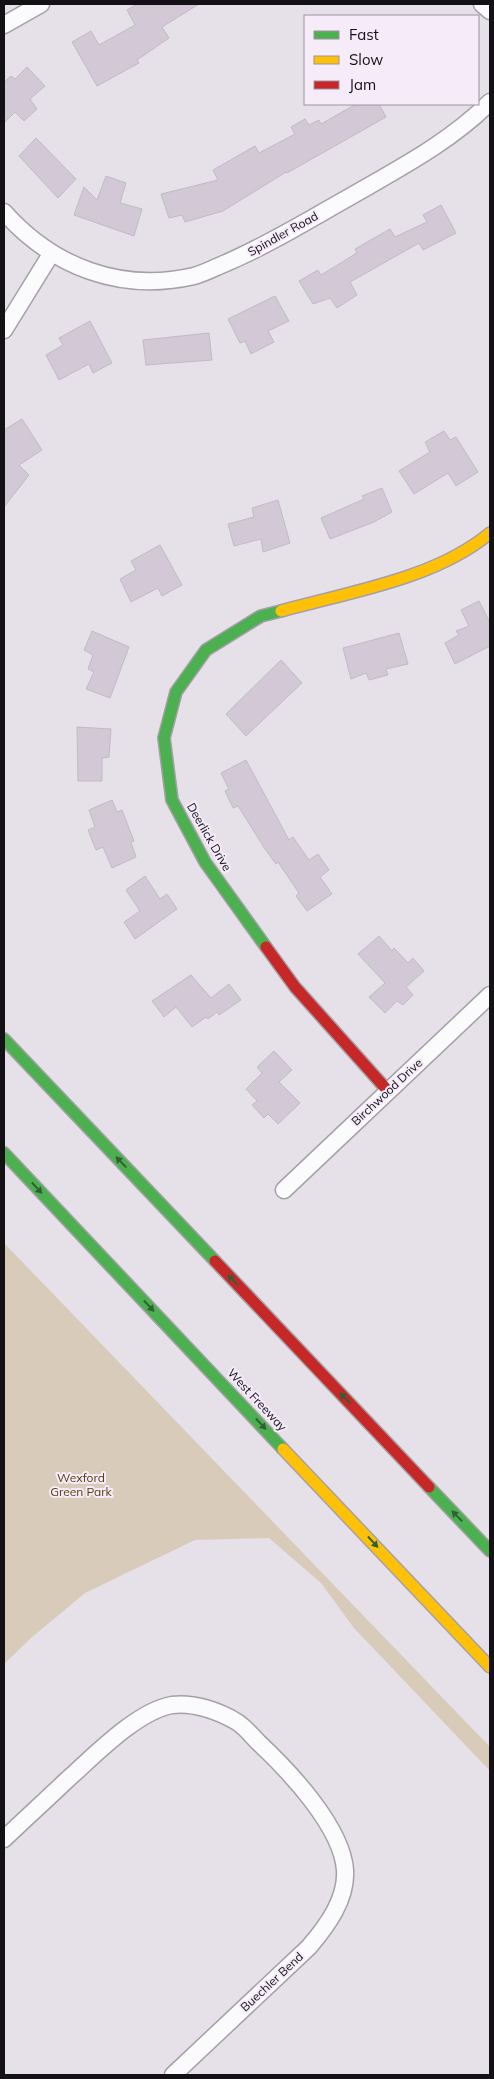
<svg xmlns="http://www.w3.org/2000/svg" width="494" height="2079" viewBox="0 0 494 2079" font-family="Mulish,sans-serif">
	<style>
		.green { fill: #d8cbba }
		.building { fill: #d2c8d6; stroke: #c0bcc2 }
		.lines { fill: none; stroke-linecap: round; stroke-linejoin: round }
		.street-casing { stroke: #a5a0a7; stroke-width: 19 }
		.fast-casing { stroke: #a5a0a7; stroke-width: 14 }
		.slow-casing { stroke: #a5a0a7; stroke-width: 14 }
		.jam-casing { stroke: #a5a0a7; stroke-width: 14 }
		.street { stroke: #fbfafc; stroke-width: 16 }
		.fast { stroke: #4caf50; stroke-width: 11 }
		.slow { stroke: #ffc107; stroke-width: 11 }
		.jam { stroke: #c62828; stroke-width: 11 }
		.oneway { fill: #306033 }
		.labels { text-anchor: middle; stroke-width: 4; stroke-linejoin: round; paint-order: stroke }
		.street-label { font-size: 12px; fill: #141116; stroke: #f5ebf9 }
		.park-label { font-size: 12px; fill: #543c08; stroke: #f5ebf9 }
	</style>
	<rect width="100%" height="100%" fill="#e6e0e8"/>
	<path class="green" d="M4 1243 490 1747V1771L354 1628 321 1583 269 1538 195 1540 85 1593 31 1638 4 1664Z"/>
	<path class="building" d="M137 4H199L162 27 169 38 137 60 139 63 97 86 72 42 91 31 99 45 135 25 127 10Z
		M27 67 45 86 30 99 37 109 24 121 15 112 4 123V82L11 76 15 79Z
		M356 104H379L386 117 287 173 286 172 223 211 185 222 182 215 169 218 161 194 218 180 213 170 255 146 259 153 295 134 291 127 305 119 309 125 319 120 321 124Z
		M36 138 76 179 58 198 19 156Z
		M106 176 126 183 120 203 142 209 134 236 74 215 84 187 97 200Z
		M441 205 456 233 423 250 419 243 350 282 357 295 337 308 330 298 313 304 299 281 318 270 321 275 357 253 355 249 390 229 395 237 427 222 423 215Z
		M275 296 289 321 268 331 274 342 251 354 245 341 240 343 228 319Z
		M90 321 112 363 93 373 89 364 59 380 46 355 63 345 59 338Z
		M209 333 212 360 146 365 143 340Z
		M22 419 42 450 19 465 29 475 4 507V430Z
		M444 431 450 440 456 437 478 472 456 486 448 473 414 494 399 471 430 452 425 442Z
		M382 488 392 512 374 522 330 539 321 518 364 499 362 496Z
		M278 500 290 543 263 552 261 539 234 546 228 524 254 517 252 508Z
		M160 545 182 585 162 596 158 588 131 602 120 579 136 570 131 561Z
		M479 601 490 623V646L455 664 445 643 459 635 456 631 469 626 461 610Z
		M92 631 129 647 110 698 86 689 94 672 88 669 93 655 84 650Z
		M399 633 408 664 386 669 388 675 369 680 366 673 351 679 343 648Z
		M281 660 302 683 246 736 226 714Z
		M77 727 111 729 109 757 102 758V781H78Z
		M246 760 289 840 293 837 309 860 318 854 329 870 320 877 332 894 307 911 296 896 299 893 278 862 276 864 265 849 238 806 233 808 225 791 229 789 221 773Z
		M112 800 117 812 122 810 134 841 131 842 136 857 112 868 103 847 96 850 88 830 95 827 89 810Z
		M145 876 160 899 167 894 177 909 135 939 124 922 140 911 126 890Z
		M379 936 392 951 394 948 408 963 413 958 424 971 406 987 413 995 403 1005 397 1001 385 1013 369 997 385 983 358 954Z
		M191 975 211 998 229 984 241 1000 219 1015 217 1012 208 1019 206 1017 192 1027 176 1007 164 1017 152 1001Z
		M274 1051 292 1070 279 1082 300 1103 278 1124 268 1114 264 1118 252 1105 257 1101 246 1089 262 1073 257 1067Z"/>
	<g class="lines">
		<defs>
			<path id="street" d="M482 4 490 11
				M4 25 41 4
				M4 212C53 267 121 293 194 276 205 273 216 267 226 263 268 245 307 221 346 199 396 170 449 143 490 102
				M4 330 51 254
				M284 1190 490 995
				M4 1839C25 1819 47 1799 68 1779 94 1756 137 1711 172 1705 193 1702 219 1711 237 1722 245 1727 252 1736 259 1743 289 1771 342 1827 345 1870 347 1899 327 1926 309 1947L173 2075"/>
			<path id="fast" d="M266 947 205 862 172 800 164 738 176 692 206 650 261 616 281 611
				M4 1039 215 1261
				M4 1153 283 1449
				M429 1487 490 1551"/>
			<path id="slow" d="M281 611C349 592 435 579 490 533
				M283 1449 490 1667"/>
			<path id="jam" d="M266 947 295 987 388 1091
				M215 1261 429 1487"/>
		</defs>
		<use href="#street" class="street-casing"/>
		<use href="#fast" class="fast-casing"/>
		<use href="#slow" class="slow-casing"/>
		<use href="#jam" class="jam-casing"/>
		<use href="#street" class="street"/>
		<use href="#fast" class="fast"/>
		<use href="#slow" class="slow"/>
		<use href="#jam" class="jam"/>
	</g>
	<defs><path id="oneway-solid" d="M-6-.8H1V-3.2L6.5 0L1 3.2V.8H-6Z" transform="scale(1.25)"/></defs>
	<g class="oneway">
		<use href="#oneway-solid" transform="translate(121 1162) rotate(-134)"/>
		<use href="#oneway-solid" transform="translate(37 1188) rotate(47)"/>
		<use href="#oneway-solid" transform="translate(233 1280) rotate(-134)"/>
		<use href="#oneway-solid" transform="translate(149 1306) rotate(47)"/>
		<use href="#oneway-solid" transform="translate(345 1398) rotate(-134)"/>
		<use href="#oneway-solid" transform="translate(261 1424) rotate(47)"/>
		<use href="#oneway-solid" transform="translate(457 1516) rotate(-134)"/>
		<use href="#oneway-solid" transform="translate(373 1542) rotate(47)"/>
	</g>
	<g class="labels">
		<g class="street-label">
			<text transform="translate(283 234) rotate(-29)" y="4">Spindler Road</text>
			<text transform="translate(209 837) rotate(60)" y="4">Deerlick Drive</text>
			<text transform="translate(387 1092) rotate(-43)" y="4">Birchwood Drive</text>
			<text transform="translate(257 1400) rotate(47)" y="4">West Freeway</text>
			<text transform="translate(272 1982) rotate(-43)" y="4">Buechler Bend</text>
		</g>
		<g class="park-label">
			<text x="81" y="1482">Wexford<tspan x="81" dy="14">Green Park</tspan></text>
		</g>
	</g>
	<rect width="494" height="2079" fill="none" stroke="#141116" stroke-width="10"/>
	<rect x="304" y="15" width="175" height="90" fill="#f5ebf9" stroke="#9b949e"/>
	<rect x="314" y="31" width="25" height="8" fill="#4caf50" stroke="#9b949e"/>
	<text x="349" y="40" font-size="15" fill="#141116">Fast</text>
	<rect x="314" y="56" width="25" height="8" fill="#ffc107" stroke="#9b949e"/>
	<text x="349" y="65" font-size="15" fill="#141116">Slow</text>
	<rect x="314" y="81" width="25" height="8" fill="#c62828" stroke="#9b949e"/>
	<text x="349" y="90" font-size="15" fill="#141116">Jam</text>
</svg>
